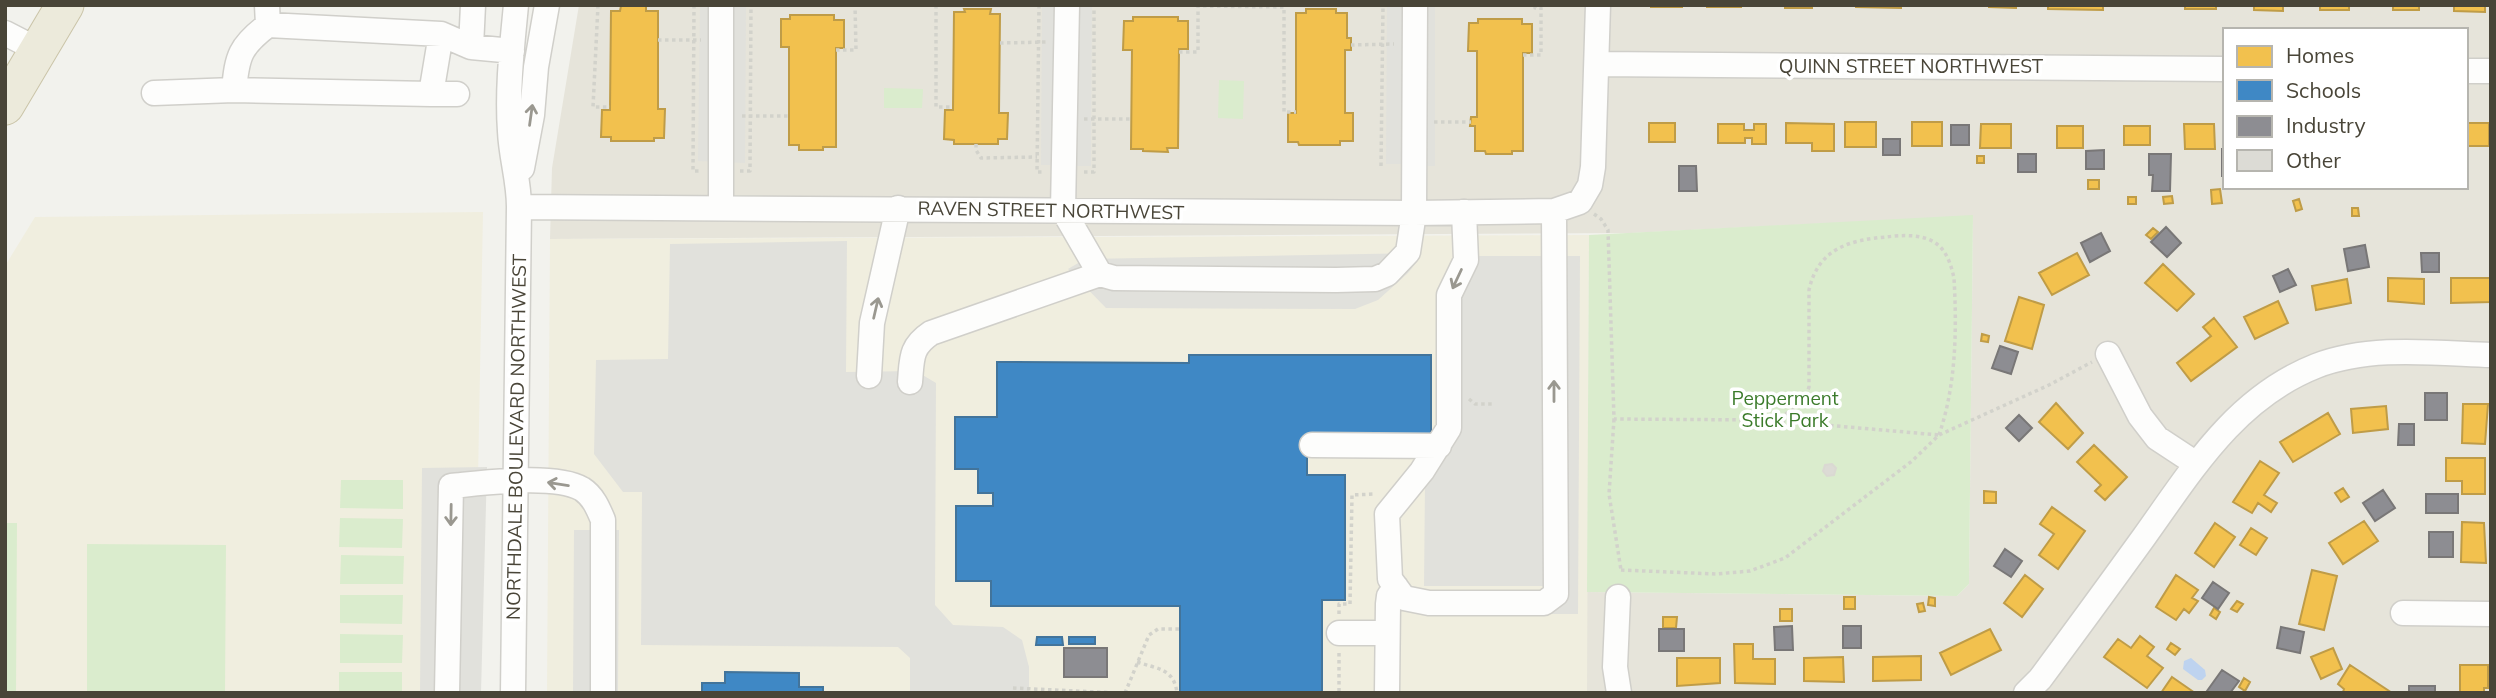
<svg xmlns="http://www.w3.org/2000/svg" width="2496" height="698" viewBox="0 0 2496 698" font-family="Mulish,sans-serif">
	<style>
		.residential { fill: #e6e4da; fill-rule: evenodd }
		.education { fill: #f0eedf }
		.green { fill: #daeccd }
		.parking { fill: #e1e1dc }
		.water { fill: #bed3ef }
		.homes { fill: #f2c14e; stroke: #bf9c47; stroke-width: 2 }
		.schools { fill: #3f88c5; stroke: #42749b; stroke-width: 2 }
		.industry { fill: #8d8d92; stroke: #797777; stroke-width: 2 }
		.building { fill: #dcdbd5; stroke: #dad9d2; stroke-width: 2 }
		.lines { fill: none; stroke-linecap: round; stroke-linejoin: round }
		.minor-casing { stroke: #d0cfca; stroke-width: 27 }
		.highway-casing { stroke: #cac4a8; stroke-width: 39 }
		.path { stroke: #d2d2cb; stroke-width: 3.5; stroke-dasharray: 3.5 3.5; stroke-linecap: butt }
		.minor { stroke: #fdfdfc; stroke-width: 24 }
		.highway { stroke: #eceadb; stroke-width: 37 }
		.oneway { stroke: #9a9890 }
		.labels { text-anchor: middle; stroke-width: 7; stroke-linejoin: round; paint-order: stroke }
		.street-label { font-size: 19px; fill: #494538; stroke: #fff }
		.park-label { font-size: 19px; fill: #3b7b2a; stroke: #fff }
	</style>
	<rect width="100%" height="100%" fill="#f2f2ed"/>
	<path class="residential" d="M579 5H2491V693H1587V592L1957 596 1969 584 1973 216 1631 233 550 239 552 168ZM2225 30H2466V187H2225Z"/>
	<path class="education" d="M483 212 474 693H5V266L35 217Z
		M1589 235 1587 693H547L550 239Z"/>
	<path class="green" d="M1219 80 1244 81 1243 119 1218 118Z
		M884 88 923 89 922 108H884Z
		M1973 215 1969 584 1957 596 1587 592 1589 235Z
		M341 480H403V509L340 508Z
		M340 518 403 519 402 548 339 547Z
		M5 523H17L16 693H5Z
		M87 544 226 545 225 693H87Z
		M341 555 404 556 403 584H340Z
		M340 595H403L402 624 340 623Z
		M340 634 403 635 402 663H340Z
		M339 672H402V693H339Z"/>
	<path class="parking" d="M700 5H746L745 163 698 161Z
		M1042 5H1092L1091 166H1076V184H1054V165H1041Z
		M1387 5H1435V166H1418V184H1401V164H1386Z
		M847 241 846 372 916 371 936 383 935 605 953 625 1003 627 1022 640 1029 667V693H910V658L898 647 641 645 642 492H623L594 454 596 360 668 359 670 244Z
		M1420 253 1417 262 1408 273 1378 300 1355 309 1106 308 1068 269 1085 259Z
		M1459 256H1580L1578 614H1543V586H1424L1425 484 1453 443Z
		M487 467 481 693H420L422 468Z
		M574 530H619L618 693H573Z"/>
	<path class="water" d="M2191 658 2205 670 2206 676 2202 680H2198L2183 669 2184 661Z"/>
	<path class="homes" d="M1651 5H1682V7H1651Z
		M1707 5H1741V7H1707Z
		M1785 5H1812V8H1785Z
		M1856 5H1901V8L1856 7Z
		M1989 5H2016V8L1989 7Z
		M2048 5H2103V10L2048 9Z
		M2185 5H2216V9H2185Z
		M2254 5H2283V11L2254 10Z
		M2320 5H2349V10H2320Z
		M2393 5H2419V10H2393Z
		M2454 5H2485V12L2454 11Z
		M621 6H646V11H658V109H665L664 138H654V141H611V137H601L602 110H610L611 11H620Z
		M964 9H991L990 14H1000L999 113H1008L1007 139H998V144H954V140L944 139 945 110H953L954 12H965Z
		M1306 9H1336V13H1347V38H1351V50H1345V113H1353V141H1340V145H1299L1298 142H1288V113H1296V13H1306Z
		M790 15H834V20H844V48H836V147H823V150H799V145H789V47H781V19H790Z
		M1133 17H1178V21H1188V49H1179L1178 148H1167L1168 152 1143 151V149H1131L1132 50H1123L1124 21H1133Z
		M1478 19H1522V24H1532V53H1523V151H1512V154H1486L1485 151H1475V126H1470L1471 117H1477V51H1468L1469 23H1478Z
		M1845 122H1876V147H1845Z
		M1912 122H1942V146H1912Z
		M1649 123H1675V142H1649Z
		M1786 123 1834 124V151H1812V143H1786Z
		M2466 123H2489V146H2466Z
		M1718 124H1744V130H1754V124H1766V144H1752V138H1745V143H1718Z
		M1981 124H2011V148H1980Z
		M2184 124H2214L2215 149H2185Z
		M2057 126H2083V148H2057Z
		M2124 126H2150V145H2124Z
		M1977 156H1984V163H1977Z
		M2088 180H2099V189H2088Z
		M2220 189 2222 203 2212 204 2211 190Z
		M2172 196 2173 203 2164 204 2163 197Z
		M2128 197H2136V204H2128Z
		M2299 199 2302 209 2296 211 2293 201Z
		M2352 208H2358L2359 216H2352Z
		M2153 228 2158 232 2151 239 2146 235Z
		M2077 253 2089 275 2052 295 2039 273Z
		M2163 264 2194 294 2177 311 2145 283Z
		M2388 278 2424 279V304L2388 301Z
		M2451 278H2491V302L2451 303Z
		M2347 279 2351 303 2316 310 2312 286Z
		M2019 297 2044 305 2032 349 2005 341Z
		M2278 301 2288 323 2255 339 2244 317Z
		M2214 318 2237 347 2191 381 2177 363 2211 336 2203 327Z
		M1982 334 1989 336 1988 342 1981 341Z
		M2056 403 2083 433 2068 449 2039 422Z
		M2463 404H2488L2485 444 2462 443Z
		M2386 406 2388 429 2353 433 2351 409Z
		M2328 413 2340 434 2293 462 2280 442Z
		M2094 445 2127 477 2105 500 2095 491 2101 485 2077 462Z
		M2446 458H2485V494H2462V481H2446Z
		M2260 461 2279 473 2264 495 2277 503 2271 512 2258 503 2252 513 2233 502Z
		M2343 488 2349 497 2341 502 2335 493Z
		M1984 491 1996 492V503H1984Z
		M2052 507 2085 531 2058 569 2039 555 2054 534 2040 524Z
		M2364 521 2378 541 2343 564 2329 543Z
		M2462 522 2484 523 2486 563 2461 562Z
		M2215 523 2235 537 2214 567 2195 553Z
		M2251 528 2267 538 2256 555 2240 545Z
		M2312 570 2337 576 2324 630 2299 624Z
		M2025 575 2043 589 2022 617 2004 603Z
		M2176 575 2198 590 2192 598 2198 601 2189 613 2184 609 2176 620 2156 607Z
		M1844 597H1855V609H1844Z
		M1929 597 1935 598V606L1928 605Z
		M2237 601 2243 604 2237 612 2231 609Z
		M1923 603 1925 611 1919 612 1917 604Z
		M2214 608 2220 612 2216 619 2210 615Z
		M1780 609H1792V621H1780Z
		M1663 617H1677L1676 628H1663Z
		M1990 629 2001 650 1951 675 1940 653Z
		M2140 636 2154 647 2147 656 2163 668 2147 688 2104 657 2118 639 2131 648Z
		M2171 643 2180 649 2175 655 2167 649Z
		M1734 644H1753V659H1775V684L1735 683Z
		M2333 648 2342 669 2321 679 2311 657Z
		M1921 656V680L1873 681V657Z
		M1843 657 1844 682 1804 681V658Z
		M1677 658H1720V683L1677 686Z
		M2350 665 2392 693 2343 692 2344 689 2338 684Z
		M2460 665H2488V688H2484V693H2460Z
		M2172 677 2195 693H2161Z
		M2244 678 2250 682 2245 691 2239 687Z"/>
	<path class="schools" d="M1189 355H1431V434H1307V475H1345V600H1322V693H1180V606H991V581H956V506H993V493H978V469H955V417H997V362L1189 363Z
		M1037 637H1062L1063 645H1036Z
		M1069 637H1095V644H1069Z
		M725 672 799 673V687H823V693H702V683H725Z"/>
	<path class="industry" d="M1951 125H1969V145H1951Z
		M1883 139H1900V155H1883Z
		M2222 149H2225V176H2222Z
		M2104 150V169H2086V151Z
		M2018 154H2036V172H2018Z
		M2149 154H2171L2170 191H2152L2153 175H2149Z
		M1679 166H1696L1697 191H1679Z
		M2166 227 2181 243 2167 257 2151 242Z
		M2101 233 2110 251 2090 262 2081 243Z
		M2365 245 2369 267 2348 271 2344 249Z
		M2421 253H2439V272H2422Z
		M2288 269 2296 285 2280 292 2273 276Z
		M2000 346 2018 352 2011 374 1992 368Z
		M2425 393H2447V420H2425Z
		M2019 415 2032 428 2019 441 2006 428Z
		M2399 424H2414V445H2398Z
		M2383 490 2395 508 2375 521 2363 503Z
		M2426 494H2458V513H2426Z
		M2429 532H2453V557H2429Z
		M2005 549 2022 561 2011 577 1994 566Z
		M2213 582 2229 593 2218 609 2202 598Z
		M1792 626 1793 650H1775L1774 627Z
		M1843 626H1861V648H1843Z
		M2281 627 2304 632 2300 653 2277 648Z
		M1659 629H1684V651H1659Z
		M1064 648H1107V677H1064Z
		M2222 670 2239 681 2230 693H2210L2207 691Z
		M2409 686H2435V693H2409Z"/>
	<path class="building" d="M1832 464 1836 468 1834 475 1827 476 1823 471 1825 465Z"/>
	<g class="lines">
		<defs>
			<path id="minor" d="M267 5 268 25 441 34 471 47
				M473 5 471 47 512 51
				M721 5V207
				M1067 5 1063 210 1100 274 1114 278 1336 280 1375 279 1387 274 1408 252 1414 213 1415 5
				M268 25C240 46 237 56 234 90L431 94 441 34
				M5 33 38 50
				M1597 64 2225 69
				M2466 71H2491
				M154 93 234 90
				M431 94H457
				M522 168 532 115 536 67 547 5
				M519 207 1414 213 1554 211 1580 202 1590 185 1593 167 1598 5
				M1464 212 1466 260 1449 295V428L1422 471 1387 514 1390 579 1404 598 1429 603H1544L1556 594 1554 211
				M2108 354 2140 416 2157 438 2195 463
				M869 376 872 323 898 208
				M910 382C912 359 910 347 931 333L1100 274
				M1312 445 1439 446
				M1618 597 1615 667 1619 693
				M2403 613 2491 614
				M1339 633H1387
				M447 693 451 486C483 483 555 473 582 489 593 496 598 508 603 520V693
				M513 693 519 207C519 180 511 157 510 131 507 89 512 47 516 5
				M1387 693 1388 604 1389 596 1396 587
				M2026 693 2040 679C2075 632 2110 584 2144 537 2192 470 2235 398 2316 366 2370 345 2434 353 2491 355"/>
			<path id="highway" d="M5 106 65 5"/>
		</defs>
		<use href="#minor" class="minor-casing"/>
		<use href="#highway" class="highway-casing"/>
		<path class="path" d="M598 5 593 107H610
			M694 5 693 171H701
			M936 5V107H952
			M1039 5 1037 172H1043
			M658 40H701
			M1000 43 1047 42
			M1351 45 1394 44
			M836 50H856L855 5
			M1179 52H1198V6L1284 7V112H1296
			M1523 55H1541V8H1535V5
			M742 116H789
			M1084 119H1131
			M1434 122H1471
			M976 144V150L981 158 1037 157
			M1381 166 1383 5
			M740 171H750L751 5
			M1084 172H1094V5
			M1594 214 1601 219 1608 230 1614 419 1768 420 1939 435
			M1469 399 1475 404H1492
			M1614 419 1609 494 1621 570
			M1772 419C1790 414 1803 406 1809 387V290C1818 249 1849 240 1886 237 1901 235 1921 234 1934 242 1947 250 1951 265 1954 278 1957 331 1956 385 1939 435
			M1621 570 1716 574 1750 571 1785 558 1912 461 1939 435 2049 385 2092 362
			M1339 614V604H1350L1352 495 1375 494
			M1339 653V693
			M1137 662C1157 669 1174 668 1177 693
			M1013 688 1118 693
			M1125 693 1149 635 1158 629H1179"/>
		<use href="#minor" class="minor"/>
		<use href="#highway" class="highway"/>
	</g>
	<defs><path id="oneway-shaft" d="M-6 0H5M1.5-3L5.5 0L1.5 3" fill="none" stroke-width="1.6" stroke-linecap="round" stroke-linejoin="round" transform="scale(1.75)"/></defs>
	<g class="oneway">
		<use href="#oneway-shaft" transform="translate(531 115) rotate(-82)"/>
		<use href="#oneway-shaft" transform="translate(1457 279) rotate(115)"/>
		<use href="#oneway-shaft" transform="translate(876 308) rotate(-77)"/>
		<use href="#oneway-shaft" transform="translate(1554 391) rotate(-90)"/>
		<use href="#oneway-shaft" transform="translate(558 484) rotate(-171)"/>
		<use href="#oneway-shaft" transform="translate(451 515) rotate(91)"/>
	</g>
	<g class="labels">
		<g class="street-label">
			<text x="1911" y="73">QUINN STREET NORTHWEST</text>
			<text transform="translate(1051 210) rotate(1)" y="7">RAVEN STREET NORTHWEST</text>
			<text transform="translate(516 437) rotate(-89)" y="7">NORTHDALE BOULEVARD NORTHWEST</text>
		</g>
		<g class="park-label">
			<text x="1785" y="405">Pepperment<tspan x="1785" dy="22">Stick Park</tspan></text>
		</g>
	</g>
	<rect width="2496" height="698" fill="none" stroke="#494538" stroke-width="14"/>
	<rect x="2223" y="28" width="245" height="161" fill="#ffffff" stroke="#b6b5af" stroke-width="2"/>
	<rect x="2237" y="46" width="35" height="21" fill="#f2c14e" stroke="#b6b5af" stroke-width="2"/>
	<text x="2286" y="63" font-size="21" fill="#494538">Homes</text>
	<rect x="2237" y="80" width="35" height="21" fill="#3f88c5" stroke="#b6b5af" stroke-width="2"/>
	<text x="2286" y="98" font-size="21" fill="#494538">Schools</text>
	<rect x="2237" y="116" width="35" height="21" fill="#8d8d92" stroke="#b6b5af" stroke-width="2"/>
	<text x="2286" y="133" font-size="21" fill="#494538">Industry</text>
	<rect x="2237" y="150" width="35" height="21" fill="#dcdbd5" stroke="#b6b5af" stroke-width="2"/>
	<text x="2286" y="168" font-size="21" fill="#494538">Other</text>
</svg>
